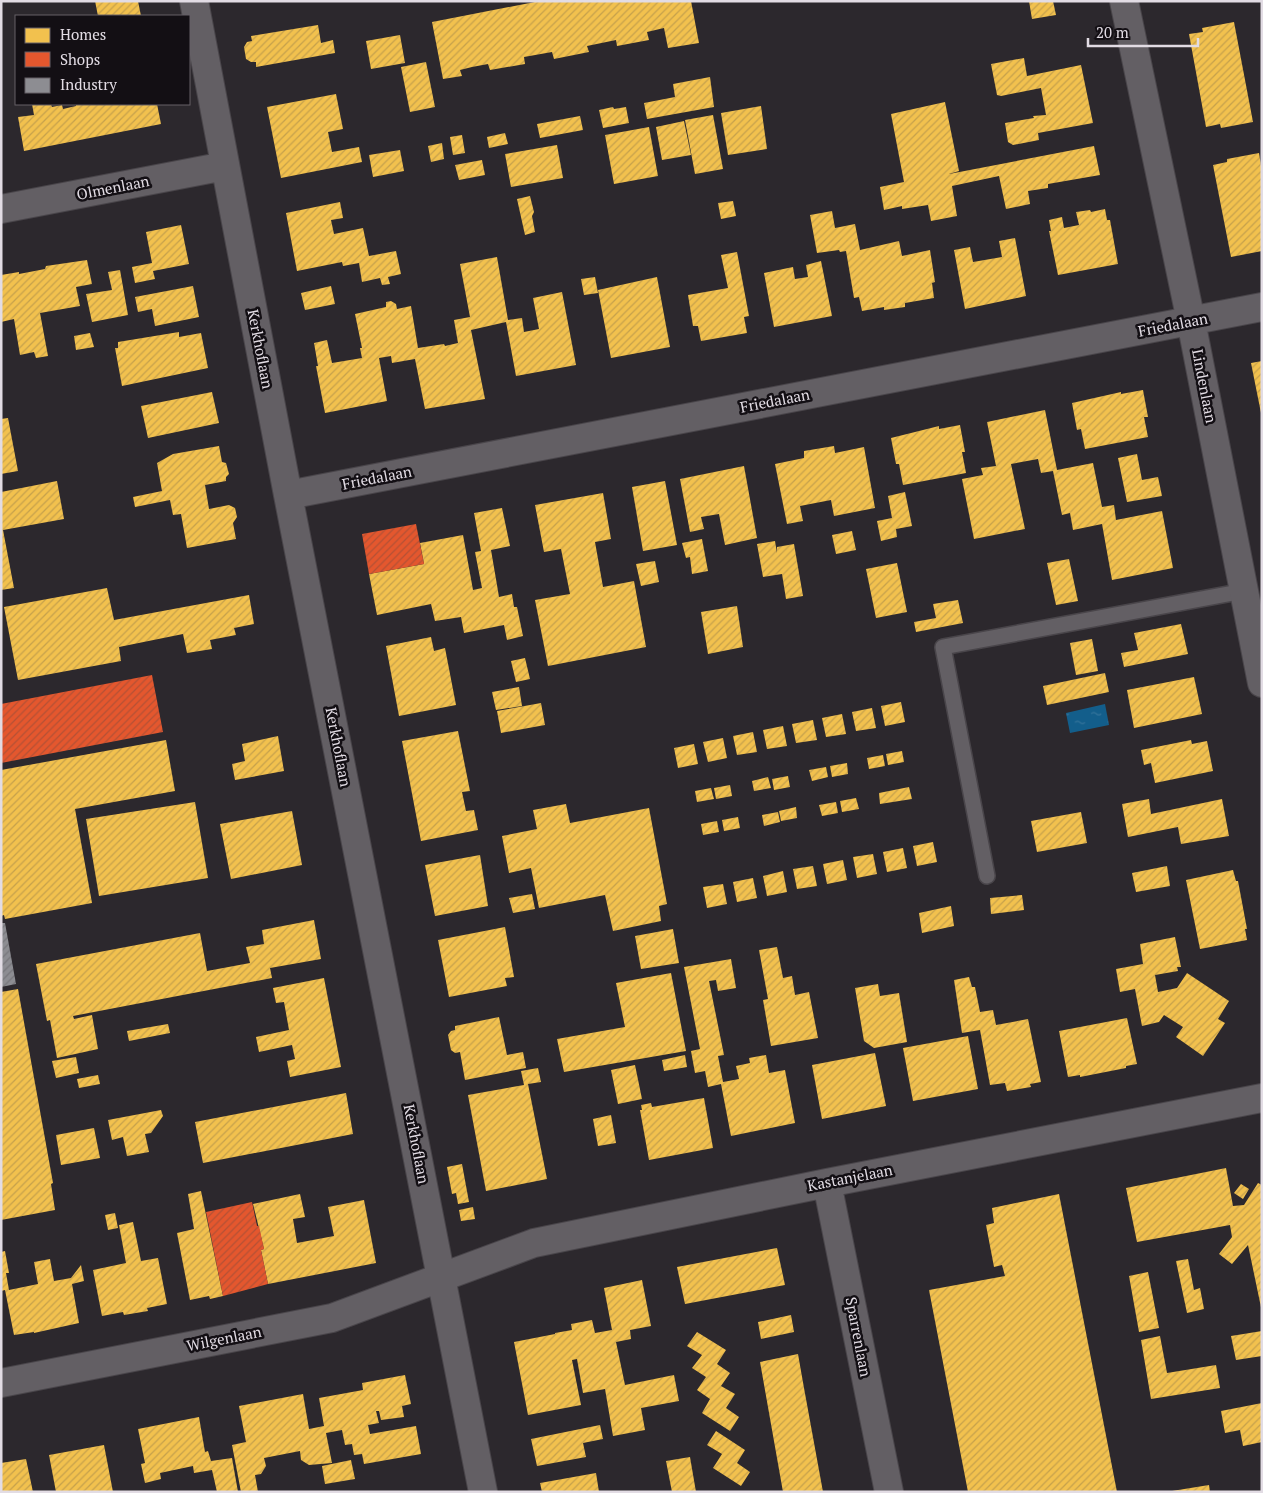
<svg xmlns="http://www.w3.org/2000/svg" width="1263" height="1493" viewBox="0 0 1263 1493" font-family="'PT Serif',serif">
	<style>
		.water { fill: url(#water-ripples) }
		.homes { fill: url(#homes-hatch) }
		.shops { fill: url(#shops-hatch) }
		.industry { fill: url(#industry-hatch) }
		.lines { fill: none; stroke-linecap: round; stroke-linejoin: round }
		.lane-casing { stroke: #49454a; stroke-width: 18 }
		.street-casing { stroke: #49454a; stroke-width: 30 }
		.lane { stroke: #635f64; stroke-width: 15 }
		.street { stroke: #635f64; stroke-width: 28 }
		.labels { text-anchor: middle; stroke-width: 5; stroke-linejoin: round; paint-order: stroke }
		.street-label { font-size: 15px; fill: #e2dce4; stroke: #130f14 }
	</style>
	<defs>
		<pattern id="water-ripples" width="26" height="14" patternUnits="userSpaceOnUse" patternTransform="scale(1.25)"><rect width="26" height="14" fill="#135e8b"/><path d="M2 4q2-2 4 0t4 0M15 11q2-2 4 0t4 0" fill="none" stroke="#35749b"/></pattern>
		<pattern id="homes-hatch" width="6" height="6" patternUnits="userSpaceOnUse" patternTransform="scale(1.25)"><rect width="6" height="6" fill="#f2c14e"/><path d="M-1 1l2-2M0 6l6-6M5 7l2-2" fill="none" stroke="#c6a14c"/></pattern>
		<pattern id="shops-hatch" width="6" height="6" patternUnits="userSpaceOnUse" patternTransform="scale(1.25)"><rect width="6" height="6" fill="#e4572e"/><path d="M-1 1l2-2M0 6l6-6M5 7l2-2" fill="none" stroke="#b45135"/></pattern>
		<pattern id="industry-hatch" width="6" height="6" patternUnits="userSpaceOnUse" patternTransform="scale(1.25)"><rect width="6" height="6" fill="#8d8d92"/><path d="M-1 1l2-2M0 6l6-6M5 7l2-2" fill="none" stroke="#77767b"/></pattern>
	</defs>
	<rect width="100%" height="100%" fill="#2c282d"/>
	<path class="water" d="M1105 704 1109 725 1070 733 1066 713Z"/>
	<path class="homes" d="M95 1H138L141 16H98Z
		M540 1H691L699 43 668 48 664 28 647 32 649 40 617 46 616 40 587 46 589 52 554 59 552 52 524 57 525 64 490 70 488 64 472 67 460 70 462 76 443 79 432 22Z
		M1029 1H1053L1056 15 1032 19Z
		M1234 22 1253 122 1221 128 1220 124 1206 127 1189 34 1203 32 1202 28Z
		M318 25 321 43 333 40 335 53 256 67V62H251L246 59 244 47 247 42 252 41 251 36Z
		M400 35 405 63 371 69 366 41Z
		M1024 58 1027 76 1081 65 1093 123 1038 133 1039 140 1013 145 1008 142 1005 123 1034 118 1033 116 1046 115 1041 88 1001 96 997 95 991 64Z
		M426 62 435 107 410 112 401 67Z
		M710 77 714 107 647 119 644 103 675 97 673 84Z
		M336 94 343 129 328 132 332 152 359 147 362 162 281 178 267 107Z
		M945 102 959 171 949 174 1094 146 1100 175 1048 184V188L1028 191 1030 204 1006 209 999 176 952 186 957 216 931 221 928 205 902 209V206L884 210 880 187 904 182 891 114Z
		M32 104H51L52 107 62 105 63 109 76 106V104H157L161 124 24 151 18 117 34 115Z
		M761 106 767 149 728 155 721 113Z
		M613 107 614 109 626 107 629 123 603 128 599 110Z
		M713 115 723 169 695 174 685 120Z
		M580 116 583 130 540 138 537 124Z
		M684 121 691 155 662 160 656 127Z
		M649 127 658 176 614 184 605 135Z
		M505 133 508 144 489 148 487 137Z
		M462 135 465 153 453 155 450 137Z
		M442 143 444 159 431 162 428 146Z
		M557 145 563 178 511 187 505 154Z
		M400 150 404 171 373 177 369 155Z
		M1259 153 1262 171V251L1231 257 1213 165 1227 162V159Z
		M482 160 485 175 459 180 455 165Z
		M530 196 534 212 532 216 535 232 525 235 517 199Z
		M733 201 736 216 721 219 718 203Z
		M340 202 343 218 331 220 334 234 363 228 369 256 396 251 401 274 388 277 390 284 382 285 380 278 362 282 359 263 343 266 342 262 297 271 286 213Z
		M1105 209 1107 220H1110L1118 264 1058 275 1049 231H1051L1049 220 1062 217 1064 228 1079 225 1076 212 1090 210 1091 212Z
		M832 211 835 228 855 224 860 250 899 241 902 256 930 250 935 282 932 283 934 298 905 303V307L884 310V307L862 311 859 297 854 298 846 251 840 252 839 250 817 253 810 215Z
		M181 225 189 264 153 271 155 279 135 283 132 267 152 263 146 232Z
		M1015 238 1026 296 965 309 954 250 970 247 973 262 1002 257 999 241Z
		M737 252 749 316 744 317 747 333 701 341 698 326H693L688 295 728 288 721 255Z
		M497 257 508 320 522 318 524 332 539 329 533 298 562 292 576 365 516 376 506 322 471 330 485 399 425 409 415 359 392 363 391 356 379 358 387 401 325 413 316 366H318L314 343 327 340 332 363 362 358 360 348H362L355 314 386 307V302L391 301 396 304 397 309 411 306 418 348 444 344 445 346 458 343 454 320 470 317 460 264Z
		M87 260 92 284 76 287 80 306 40 313 48 356 36 358 34 352 20 355 14 319 1 322V275L19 272V274L45 269 46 266Z
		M821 261 832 316 774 327 764 273 793 267 795 279 808 277 806 265Z
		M120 270 128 315 92 322 86 294 112 290 108 272Z
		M595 277 598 293 584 295 581 279Z
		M657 277 670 347 611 358 598 290Z
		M193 286 199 317 155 326 152 309 138 312 135 297Z
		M331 286 335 304 305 310 301 293Z
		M179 332V337L201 333 208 368 122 386 115 348H118V342Z
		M90 333 94 347 76 350 74 336Z
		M1262 361V413H1261L1251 363Z
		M1143 390 1148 417H1144L1148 437 1085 449 1081 429 1077 430 1072 403 1121 392V394Z
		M212 392 219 423 148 438 141 406Z
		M1045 410 1057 470 1093 463 1102 507 1114 505 1116 520 1162 511 1173 568 1112 580 1102 524 1073 530 1070 513 1062 515 1053 471 1041 473 1038 459 1011 464 1025 529 974 539 962 479 983 475 981 468 996 466 987 422Z
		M8 418 18 471 1 474V419Z
		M960 425 965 452H962L966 473 903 485 899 464H896L891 438 939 426V429Z
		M219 446 222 462 226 463 229 474 226 477V481L205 485 209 509 229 505 235 508 237 517 233 523 236 539 187 548 181 514 173 515 170 500 135 507 133 497 162 491 157 463 173 454Z
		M834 446 835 453 864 447 875 508 834 516 831 500 800 506 803 521 787 524 775 464 804 458V451Z
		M1137 454 1142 480 1158 477 1162 496 1127 502 1118 458Z
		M744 466 757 538 725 545 719 514 701 517 704 529 690 532 680 479Z
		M57 481 64 519 3 530 14 588 1 590V492Z
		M665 481 677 545 643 551 632 487Z
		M905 492 912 526 896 529 897 537 881 541 877 521 892 518 888 496Z
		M603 493 611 539 595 542 603 587 634 581 646 647 548 666 535 600 570 594 561 549 544 552 535 505Z
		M502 508 510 546 491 550 497 585 499 597 512 594 514 607H517L523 636 507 640 504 625 464 633 461 617 435 621 431 604 377 615 369 574 424 564 420 543 463 535 473 590 482 588 475 552 481 551 474 513Z
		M852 531 856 550 836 554 832 535Z
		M702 539 708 571 692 574 690 557 686 558 682 543Z
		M775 541 777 553V547L794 544 803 596 786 599 782 574 763 577 757 544Z
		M1069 559 1078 601 1056 605 1047 563Z
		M655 561 659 582 641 586 636 564Z
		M897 563 907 612 876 618 866 569Z
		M107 588 114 620 249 595 254 624 234 628 236 635 210 640 212 649 187 653 183 634 119 647 121 661 18 680 4 607Z
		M958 600 963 623 916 632 914 622 936 618 933 604Z
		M737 606 743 647 708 654 701 612Z
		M1181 624 1188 654 1124 667 1121 653 1138 650 1134 633Z
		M431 637 434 651 445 648 456 705 399 716 386 646Z
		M1092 639 1098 671 1076 675 1070 643Z
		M525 658 530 679 516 682 511 661Z
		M1105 673 1109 692 1047 705 1043 686Z
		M1194 677 1202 714 1134 728 1127 690Z
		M519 687 522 706 496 710 492 692Z
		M901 702 905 722 885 726 881 706Z
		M541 703 545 725 501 733 497 711Z
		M872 708 876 728 856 731 852 712Z
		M842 714 846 734 826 737 822 718Z
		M813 720 817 740 796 743 792 724Z
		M783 726 787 746 767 749 763 730Z
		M458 731 470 791 462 792 466 811 474 810 478 830 421 841 402 741Z
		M753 732 757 752 737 755 733 736Z
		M278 736 284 771 235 780 232 764 245 761 242 744Z
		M723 738 727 758 708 762 703 742Z
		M166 740 175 791 75 809 92 903 5 919 4 915 1 916V770Z
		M1191 740 1192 744 1207 741 1213 771 1155 783 1151 763 1144 765 1141 750Z
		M694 744 698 764 678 768 674 748Z
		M902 751 904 762 888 765 886 754Z
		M883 755 885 766 869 769 867 758Z
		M847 763 848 774 832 777 830 766Z
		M826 767 828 777 812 781 809 770Z
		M788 776 790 787 774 790 772 779Z
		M768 777 771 788 754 791 752 781Z
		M730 785 732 796 716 799 714 788Z
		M909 787 912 799 880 804 879 793Z
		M711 788 714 799 697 802 695 791Z
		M856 798 859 809 842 812 840 801Z
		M1149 799 1151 814 1222 799 1229 836 1181 844 1178 827 1128 837 1122 804Z
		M195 802 208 878 99 896 86 819Z
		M836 802 838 813 822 816 819 805Z
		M566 804 570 823 649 808 667 904 659 906 661 921 613 931 605 895 539 908 531 868 509 873 502 836 537 829 533 810Z
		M796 807 797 818 781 821 779 811Z
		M292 811 302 865 231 879 220 824Z
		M778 812 780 822 764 826 762 815Z
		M1081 812 1087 843 1037 852 1031 821Z
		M738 817 740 828 724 831 722 820Z
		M717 821 719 832 703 835 701 824Z
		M933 842 937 862 917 866 913 846Z
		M903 848 907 868 887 872 883 852Z
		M873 854 877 874 857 878 853 857Z
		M480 855 488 906 435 916 425 865Z
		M843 860 847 880 827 884 823 864Z
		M813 866 817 886 797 889 793 869Z
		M1167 866 1170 886 1136 892 1132 873Z
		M1233 870 1236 881H1238L1247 929H1245L1247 940 1200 949 1186 880Z
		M783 871 787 892 767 896 763 876Z
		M753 878 757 898 737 902 733 882Z
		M723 884 727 904 707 908 703 887Z
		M532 894 535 909 513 913 509 898Z
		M1022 895 1024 910 991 914 990 898Z
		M951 906 954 926 922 933 919 913Z
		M314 920 321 959 270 968 272 978 73 1016 74 1019 92 1015 98 1049 57 1058 50 1020 47 1021 36 964 200 933 207 971 250 963 246 947 264 944 262 930Z
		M505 927 514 977 505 978 507 986 449 997 438 940Z
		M673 929 679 963 641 969 635 936Z
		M1175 937 1181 967H1177L1178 971 1155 975 1158 992 1177 988 1187 973 1229 1001 1218 1019 1225 1023 1203 1056 1176 1037 1183 1027 1164 1015 1159 1022 1142 1026 1135 989 1120 992 1116 969 1143 964 1140 944Z
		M777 947 783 978 792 976 795 995 809 992 818 1038 771 1046 763 1000 768 999 759 950Z
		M731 959 736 988 718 991 716 980 709 981 724 1055 718 1056 723 1082 739 1079 736 1066 750 1063 749 1058 766 1055 769 1073 785 1070 795 1123 731 1136 721 1084 708 1087 705 1071 695 1073 691 1051 700 1049 684 967Z
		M671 973 686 1051 564 1072 557 1039 625 1027 616 983Z
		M969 977 972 987H975L980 1012 993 1010 996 1025 1028 1019 1041 1082 1030 1084 1031 1087 1007 1091 1005 1083 990 1085 980 1030 962 1033 954 980Z
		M324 978 341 1067 290 1077 287 1061 295 1059 292 1045 259 1052 256 1037 289 1030 284 1002 276 1003 273 988Z
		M878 984 880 996 899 993 907 1042 874 1048 864 1041 855 988Z
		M18 989 53 1183 51 1184 55 1210 1 1220V992Z
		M499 1017 507 1055 523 1052 526 1068 465 1080 460 1052 455 1053 451 1050 448 1035 451 1031 455 1030V1026Z
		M1127 1018 1137 1064 1126 1066V1068L1080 1077V1075L1068 1077 1059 1031Z
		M168 1024 170 1033 129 1041 127 1031Z
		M968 1036 978 1089 913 1101 903 1048Z
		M875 1053 886 1106 822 1119 812 1065Z
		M685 1055 687 1067 664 1071 662 1060Z
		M76 1057 79 1073 56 1078 52 1061Z
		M635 1065 642 1099 618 1104 611 1070Z
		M538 1068 541 1082 528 1084 547 1179 486 1191 468 1095 524 1085 521 1071Z
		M98 1075 100 1084 79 1088 77 1079Z
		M346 1093 353 1134 203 1163 195 1122Z
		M704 1098 713 1148 649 1160 640 1110H642L641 1105 651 1103 652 1107Z
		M161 1110 163 1116 151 1133 145 1134 149 1152 127 1156 123 1137 112 1140 108 1120Z
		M611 1115 616 1143 598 1146 593 1119Z
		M94 1128 100 1158 61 1165 56 1135Z
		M462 1164 469 1202 458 1204 456 1193 452 1194 447 1167Z
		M1226 1168 1233 1206 1244 1205 1258 1183 1262 1185V1312L1248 1245 1232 1264 1219 1254 1232 1237 1230 1225 1137 1242 1126 1188Z
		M1241 1184 1249 1189 1243 1199 1234 1193Z
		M201 1191 223 1296 210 1299 209 1296 190 1300 177 1233 194 1229 188 1194Z
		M300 1194 305 1217 293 1219 297 1243 334 1236 328 1207 364 1200 376 1263 268 1284 261 1250 264 1249 253 1204Z
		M1059 1194 1117 1492H968L929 1290 1005 1276 1002 1265 994 1267 986 1225 994 1223 992 1208Z
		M473 1207 475 1219 461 1221 459 1210Z
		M115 1213 118 1228 108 1230 105 1215Z
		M133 1222 141 1261 158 1258 167 1304 147 1308 148 1311 124 1315 123 1312 102 1316 93 1270 126 1263 119 1225Z
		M777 1248 785 1285 685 1304 677 1267Z
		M5 1251 9 1273H6L9 1290 38 1284 34 1262 50 1259 54 1281 71 1278 81 1265 84 1281 72 1284 79 1323 34 1333V1332L14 1335 5 1290 1 1291V1252Z
		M1188 1259 1194 1290 1200 1288 1204 1309 1187 1313 1176 1261Z
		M1148 1272 1159 1328 1139 1332 1129 1276Z
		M642 1280 651 1326 630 1330 631 1339 616 1342 625 1385 674 1375 679 1401 641 1408 645 1430 613 1436 605 1389 583 1393 577 1359 572 1360 581 1405 528 1415 514 1342 555 1334V1333L572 1330 571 1324 592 1320 595 1333 612 1330 604 1288Z
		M791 1315 794 1332 761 1339 758 1322Z
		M1262 1331V1356L1236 1360 1231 1336Z
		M697 1332 726 1350 717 1364 730 1373 721 1386 735 1394 726 1408 739 1417 730 1431 702 1413 710 1399 697 1390 706 1377 692 1368 702 1355 687 1346Z
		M1160 1336 1167 1373 1216 1365 1220 1388 1151 1399 1141 1340Z
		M798 1354 804 1388 823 1492H783L760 1362Z
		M405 1375 411 1404 402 1406 404 1417 381 1420 379 1411H376L379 1423 368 1425 370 1434 416 1426 421 1454 364 1464 362 1454 354 1455 352 1444 345 1445 342 1430 326 1433 332 1463 309 1465 301 1460 300 1451 264 1458 266 1466 261 1474 255 1475 258 1492H241L232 1445 246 1442 239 1406 303 1394 309 1429 324 1426 319 1398 363 1390 362 1383Z
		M1262 1403V1442L1243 1446 1240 1430 1225 1433 1221 1411Z
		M199 1417 205 1452 208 1451 211 1461 232 1458 238 1492H217L212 1470 194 1473 193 1466 160 1473 161 1479 145 1483 141 1464 145 1463 138 1429Z
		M600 1425 603 1439 583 1443 586 1457 537 1466 531 1439Z
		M716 1431 745 1450 737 1463 750 1472 741 1486 713 1468 722 1454 707 1445Z
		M104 1445 113 1492H56L49 1455Z
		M690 1457 696 1492H672L666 1461Z
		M26 1459 33 1492H1V1463Z
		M351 1460 355 1479 325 1484 322 1466Z
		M596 1473 599 1492H542L540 1483Z
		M1209 1485 1210 1492H1172V1491Z"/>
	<path class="shops" d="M416 524 424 564 369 574 362 534Z
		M152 675 163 732 1 763V704Z
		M252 1202 257 1226H259L264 1249 261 1250 268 1284 223 1296 206 1212Z"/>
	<path class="industry" d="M1 923H5L16 984 1 987Z"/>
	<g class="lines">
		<defs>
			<path id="lane" d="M987 876 943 647 1244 591"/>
			<path id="street" d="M194 1 288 495 483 1492
				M1124 1 1191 321 1262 683
				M1 209 225 166
				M288 495 1262 307
				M827 1183 889 1492
				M1 1383 332 1318 534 1243 827 1183 1262 1098"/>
		</defs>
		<use href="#lane" class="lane-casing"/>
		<use href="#street" class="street-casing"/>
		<use href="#lane" class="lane"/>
		<use href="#street" class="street"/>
	</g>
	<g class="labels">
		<g class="street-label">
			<text transform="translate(113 188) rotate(-11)" y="5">Olmenlaan</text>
			<text transform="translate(1173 325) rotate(-11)" y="5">Friedalaan</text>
			<text transform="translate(260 349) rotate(79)" y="5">Kerkhoflaan</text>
			<text transform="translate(1204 386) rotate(79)" y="5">Lindenlaan</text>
			<text transform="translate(775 401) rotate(-11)" y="5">Friedalaan</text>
			<text transform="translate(377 478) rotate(-11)" y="5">Friedalaan</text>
			<text transform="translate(338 747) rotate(79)" y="5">Kerkhoflaan</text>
			<text transform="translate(416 1144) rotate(79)" y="5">Kerkhoflaan</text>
			<text transform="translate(850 1178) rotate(-11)" y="5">Kastanjelaan</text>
			<text transform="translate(858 1337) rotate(79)" y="5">Sparrenlaan</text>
			<text transform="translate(224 1339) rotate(-11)" y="5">Wilgenlaan</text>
		</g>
	</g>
	<rect width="1263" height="1493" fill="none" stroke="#e2dce4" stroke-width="5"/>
	<rect x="15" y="15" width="175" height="90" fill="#130f14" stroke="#666167"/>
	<rect x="25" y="28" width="25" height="15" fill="#f2c14e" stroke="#666167"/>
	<text x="60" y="40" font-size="15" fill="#e2dce4">Homes</text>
	<rect x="25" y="52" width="25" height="15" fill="#e4572e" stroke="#666167"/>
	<text x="60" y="65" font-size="15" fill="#e2dce4">Shops</text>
	<rect x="25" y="78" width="25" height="15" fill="#8d8d92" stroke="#666167"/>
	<text x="60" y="90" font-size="15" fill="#e2dce4">Industry</text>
	<path d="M1088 38v8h110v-8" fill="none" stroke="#e2dce4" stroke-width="2.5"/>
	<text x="1096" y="38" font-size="15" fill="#e2dce4" stroke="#130f14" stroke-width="4" paint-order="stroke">20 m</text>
</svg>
